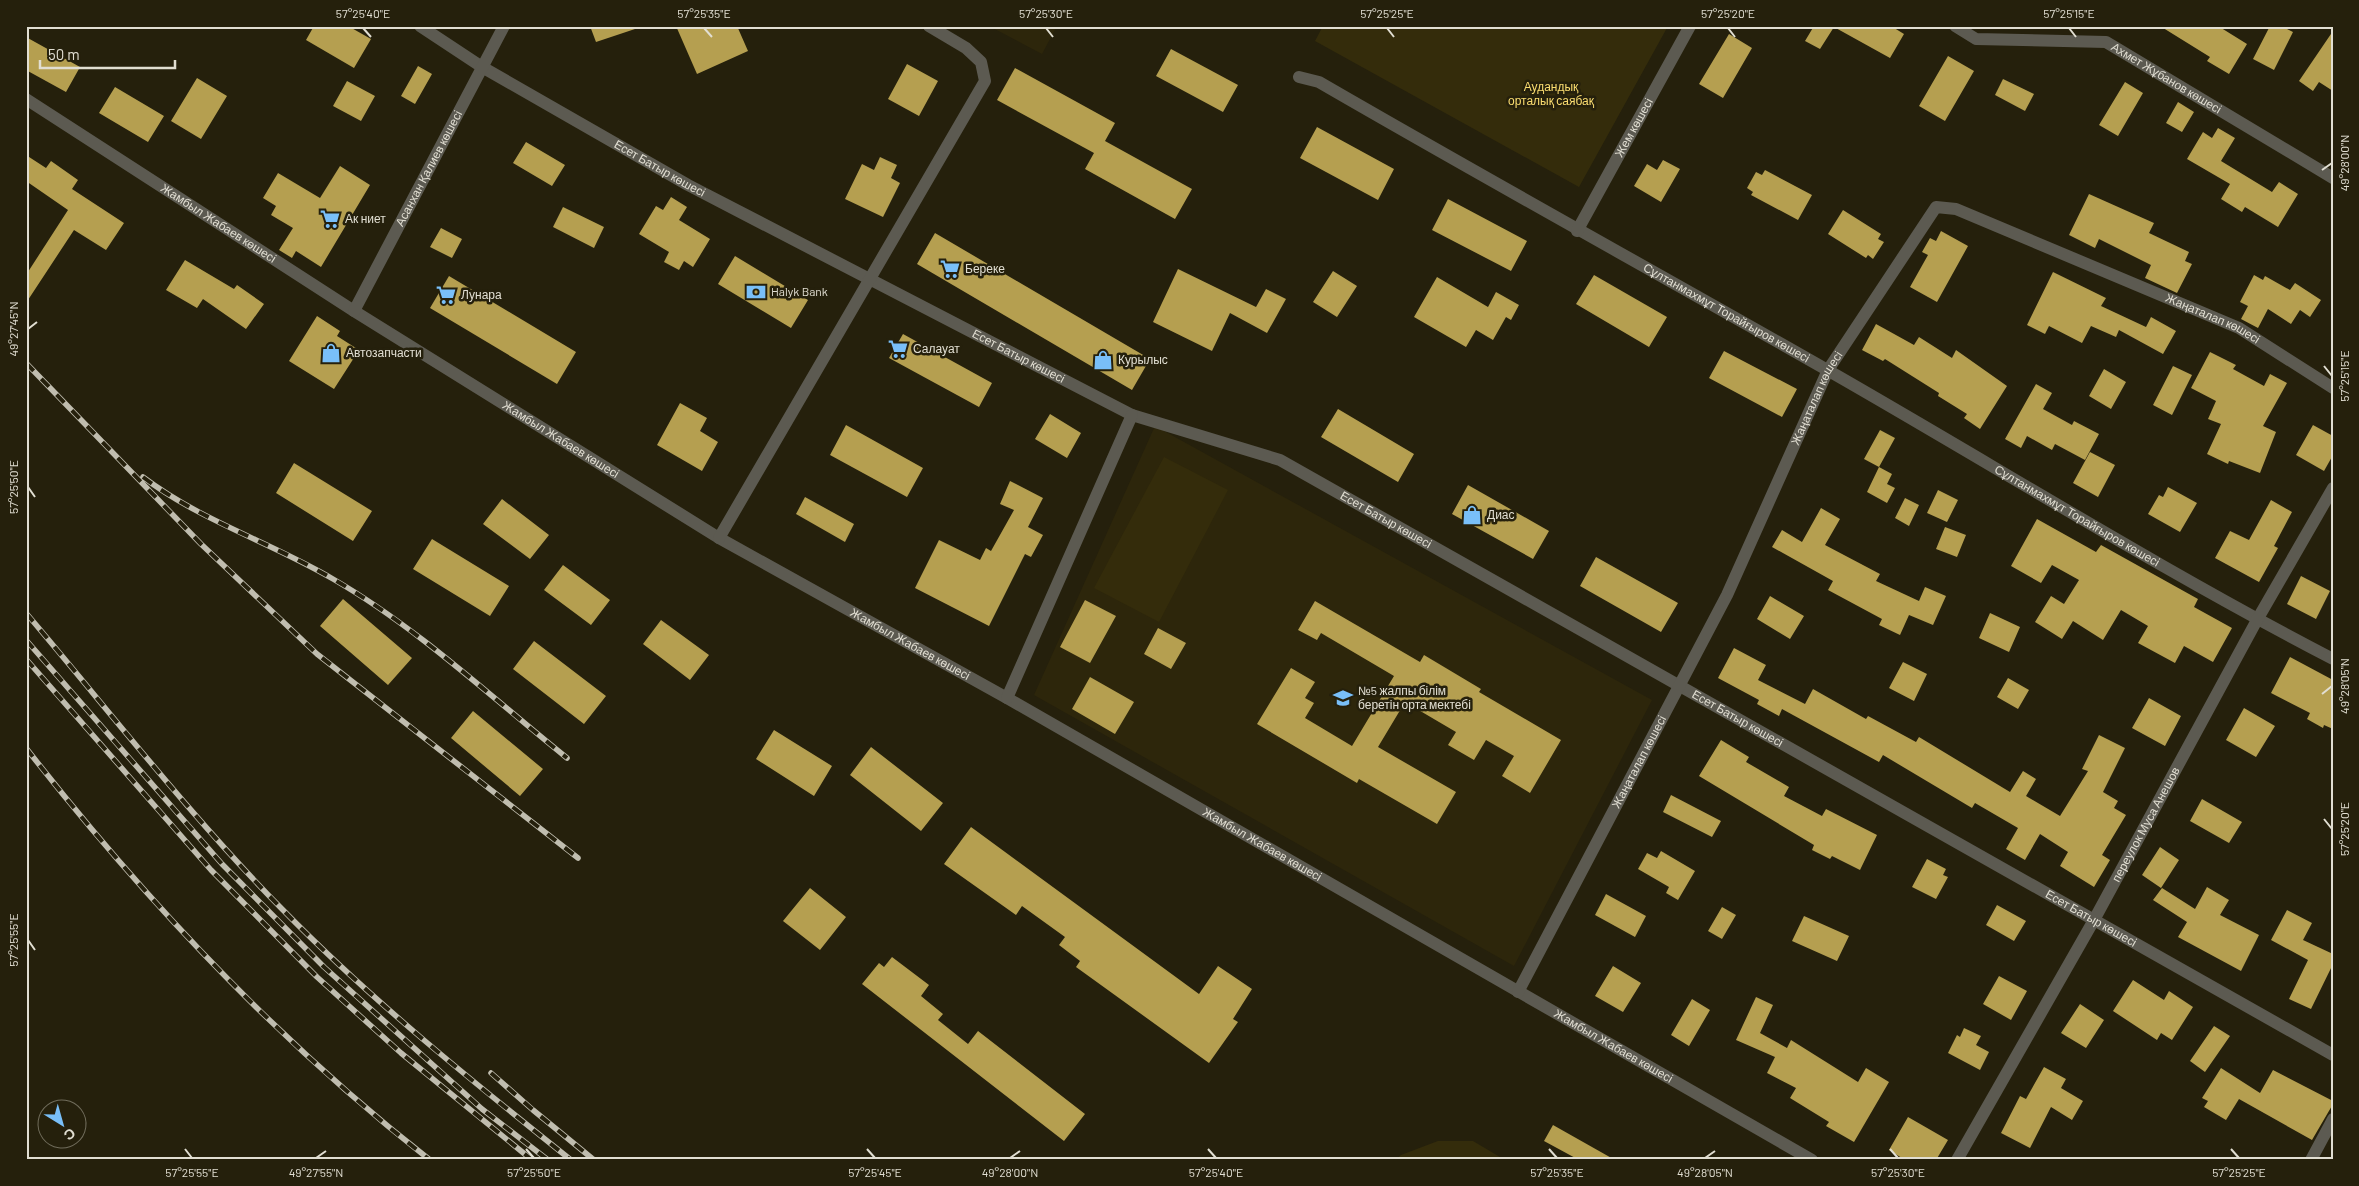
<svg xmlns="http://www.w3.org/2000/svg" width="2359" height="1186" viewBox="0 0 2359 1186" font-family="Barlow,sans-serif">
	<style>
		.built { fill: #2d260b }
		.green { fill: #342c0b }
		.building { fill: #b59f50 }
		.lines { fill: none; stroke-linecap: round; stroke-linejoin: round }
		.minor { stroke: #5c5a51; stroke-width: 12 }
		.rail-casing { stroke: #c0bdaf; stroke-width: 5.5 }
		.rail { stroke: #25200c; stroke-width: 4; stroke-dasharray: 11; stroke-linecap: butt }
		.ticks { fill: none; stroke: #e1ded2; stroke-width: 2 }
		.labels { text-anchor: middle; stroke-width: 5; stroke-linejoin: round; paint-order: stroke }
		.street-label { font-size: 12px; fill: #e1ded2; stroke: #25200c }
		.park-label { font-size: 12px; fill: #fbdd70; stroke: #25200c }
		.poi-label { font-size: 12px; fill: #e1ded2; stroke: #25200c; text-anchor: start }
		.neatline { fill: none; stroke: #e1ded2; stroke-width: 2 }
		.ticks-label { font-size: 12px; text-anchor: middle; fill: #e1ded2 }
	</style>
	<rect width="100%" height="100%" fill="#25200c"/>
	<path class="built" d="M989 26H1057L1042 54Z
		M1155 426 1652 700 1514 966 1034 695Z"/>
	<path class="green" d="M1323 26H1668L1579 187 1315 41Z
		M1164 457 1228 490 1159 622 1094 588Z
		M1438 1141H1473L1505 1160H1395L1401 1155Z"/>
	<path class="building" d="M314 26H348L371 39 354 68 306 40Z
		M590 26H635V29L596 42Z
		M676 26H737L748 51 697 74Z
		M1814 26H1891L1904 34 1890 58 1834 27 1820 49 1805 41Z
		M2160 26H2218L2247 44 2229 74 2207 61 2210 57Z
		M2270 26H2281L2293 32 2274 70 2253 59Z
		M2333 31V91L2319 82 2313 91 2299 81Z
		M1729 34 1752 48 1723 98 1699 84Z
		M26 37 80 67 66 92 26 70Z
		M1171 49 1238 85 1223 112 1156 76Z
		M1948 56 1974 71 1945 121 1919 106Z
		M907 64 938 81 919 116 888 99Z
		M418 66 432 74 415 104 401 96Z
		M1015 68 1115 123 1105 141 1192 189 1175 219 1085 169 1094 153 997 100Z
		M197 78 227 96 201 139 171 121Z
		M2003 79 2034 94 2025 111 1995 95Z
		M347 81 375 96 361 121 333 106Z
		M2125 82 2143 93 2118 136 2099 125Z
		M115 87 164 116 148 142 99 113Z
		M2178 102 2194 112 2182 132 2166 123Z
		M1317 127 1394 169 1378 200 1300 158Z
		M2218 128 2235 138 2221 161 2272 192 2279 182 2298 194 2278 227 2245 207 2242 212 2221 199 2230 184 2187 159 2203 132 2212 138Z
		M526 142 565 165 552 186 513 163Z
		M26 155 46 168 51 161 78 180 72 189 124 223 106 250 74 230 26 303V275L68 210 26 181Z
		M880 157 897 165 891 178 900 183 883 217 845 199 862 164 874 170Z
		M1663 160 1680 169 1661 202 1634 186 1647 164 1657 170Z
		M340 166 370 185 321 267 296 251 292 258 279 250 293 228 271 215 276 206 263 198 278 173 320 198Z
		M1765 170 1812 195 1798 220 1751 195 1753 192 1747 188 1756 172 1762 175Z
		M2089 194 2154 223 2149 233 2189 252 2185 261 2192 264 2177 293 2145 278 2151 265 2099 239 2095 248 2069 235Z
		M671 197 687 207 679 220 710 239 693 267 684 261 679 270 664 262 669 252 639 234 656 206 663 210Z
		M1448 199 1527 241 1511 271 1432 230Z
		M563 207 604 227 594 248 553 227Z
		M1843 210 1881 234 1878 239 1884 242 1873 259 1868 255 1866 258 1828 234Z
		M441 228 462 239 452 258 430 247Z
		M1941 231 1968 246 1937 302 1910 287 1928 255 1922 252 1930 238 1936 241Z
		M935 233 1150 359 1132 390 917 264Z
		M735 256 808 300 791 328 718 284Z
		M185 260 234 289 237 285 264 304 246 329 203 299 197 308 166 290Z
		M1178 269 1256 307 1266 289 1286 299 1267 333 1230 313 1212 351 1153 322Z
		M1333 271 1357 286 1337 317 1313 302Z
		M2053 272 2106 298 2101 306 2146 327 2151 317 2176 331 2163 354 2119 330 2116 337 2091 326 2082 343 2049 326 2045 334 2027 325Z
		M1594 275 1667 317 1649 347 1576 304Z
		M2254 275 2263 280 2265 276 2290 290 2295 283 2321 300 2310 317 2300 310 2291 324 2268 309 2258 328 2241 319 2248 306 2240 302Z
		M449 276 576 352 557 384 430 308Z
		M1437 277 1488 307 1496 292 1519 305 1511 320 1506 317 1493 340 1476 330 1466 347 1414 317Z
		M317 316 340 331 337 336 359 350 334 389 289 361Z
		M1876 324 1914 345 1919 337 1952 358 1956 350 2007 386 1980 429 1964 418 1967 414 1938 396 1939 393 1885 359 1883 361 1862 350Z
		M903 334 992 383 979 407 889 358Z
		M1724 351 1797 389 1782 417 1709 378Z
		M2210 352 2236 365 2233 369 2264 386 2270 374 2287 383 2263 426 2276 432 2260 473 2229 461 2228 464 2207 454 2221 424 2208 419 2216 401 2191 388Z
		M2173 366 2192 375 2172 415 2153 405Z
		M2104 369 2126 382 2111 409 2089 396Z
		M2036 384 2052 393 2043 409 2072 425 2074 421 2099 434 2085 460 2055 444 2052 450 2027 436 2021 448 2005 439Z
		M680 403 707 418 700 431 718 442 702 471 657 445Z
		M1338 409 1414 454 1398 482 1321 437Z
		M1050 414 1081 433 1067 458 1035 439Z
		M846 425 923 468 907 497 830 455Z
		M2313 425 2333 436V455L2324 471 2296 455Z
		M1880 430 1895 438 1879 467 1864 459Z
		M2090 452 2115 465 2098 497 2073 483Z
		M294 463 372 511 353 541 276 493Z
		M1879 467 1892 474 1887 484 1895 488 1887 503 1867 492Z
		M1010 481 1043 498 1028 527 1043 535 1031 557 1025 554 989 626 915 588 939 540 980 560 986 548 991 551 1014 510 1000 504Z
		M1468 485 1549 531 1533 559 1452 514Z
		M2168 487 2197 503 2180 532 2148 514 2159 495 2163 497Z
		M1938 490 1958 500 1947 522 1927 513Z
		M805 497 854 524 845 542 796 514Z
		M1905 498 1919 505 1909 526 1895 518Z
		M502 499 549 535 530 559 483 524Z
		M2271 500 2292 512 2274 546 2278 548 2259 582 2215 558 2230 531 2249 540Z
		M1821 508 1840 519 1825 545 1880 574 1876 581 1919 601 1925 587 1946 596 1933 625 1909 615 1900 635 1879 625 1882 619 1828 590 1833 581 1772 547 1782 530 1802 542Z
		M2037 519 2096 552 2101 545 2198 599 2194 607 2232 628 2213 662 2184 646 2175 663 2138 643 2148 626 2121 610 2103 640 2073 621 2062 639 2035 622 2051 596 2064 604 2079 580 2052 565 2041 583 2011 566Z
		M1945 527 1966 535 1957 557 1936 549Z
		M432 539 509 586 490 616 413 569Z
		M1596 557 1678 603 1661 632 1580 586Z
		M563 565 610 600 591 625 544 590Z
		M2301 576 2330 591 2316 619 2287 604Z
		M1770 596 1804 616 1790 639 1757 619Z
		M343 599 412 658 388 685 320 626Z
		M1085 600 1116 616 1090 663 1060 647Z
		M1315 601 1420 662 1424 655 1481 689 1479 692 1561 740 1530 793 1502 776 1514 756 1486 740 1474 760 1448 745 1456 732 1405 702 1378 747 1456 792 1437 824 1359 779 1357 783 1257 724 1291 668 1315 682 1305 698 1314 703 1305 718 1352 746 1394 676 1321 633 1317 640 1298 630Z
		M1990 613 2020 627 2009 652 1979 638Z
		M661 620 709 655 690 680 643 644Z
		M1158 628 1186 643 1171 669 1144 654Z
		M534 641 606 696 584 724 513 669Z
		M1734 648 1766 665 1758 680 1805 704 1813 689 1866 719 1868 716 1916 742 1919 737 2010 792 2023 771 2036 779 2026 796 2060 816 2088 771 2082 769 2099 735 2125 748 2103 792 2118 801 2114 808 2126 815 2102 855 2110 860 2094 887 2060 866 2068 852 2040 834 2025 860 2006 849 2018 828 1975 803 1972 808 1883 755 1879 762 1782 709 1779 716 1757 704 1759 700 1718 678Z
		M2290 657 2333 680V729L2324 725 2323 728 2307 719 2310 713 2271 693Z
		M1903 662 1927 674 1914 701 1889 688Z
		M1090 677 1134 702 1115 734 1072 709Z
		M2008 678 2029 690 2018 709 1997 697Z
		M2149 698 2181 716 2165 746 2132 728Z
		M2244 708 2275 726 2256 757 2226 740Z
		M473 711 543 769 520 796 451 738Z
		M774 730 832 766 814 796 756 759Z
		M1721 740 1749 757 1746 762 1789 787 1784 796 1822 816 1826 809 1877 835 1860 870 1832 856 1830 859 1812 850 1814 845 1699 776Z
		M871 747 943 803 921 831 850 775Z
		M1671 795 1721 821 1712 837 1663 812Z
		M2202 799 2242 822 2229 843 2190 821Z
		M971 827 1199 994 1218 966 1252 989 1233 1019 1238 1022 1209 1063 1076 967 1080 961 1059 945 1065 937 1022 906 1016 915 944 864Z
		M2160 847 2179 860 2161 888 2142 875Z
		M1661 851 1695 871 1678 900 1666 893 1669 887 1638 869 1647 853 1657 858Z
		M1927 859 1946 869 1943 875 1948 877 1936 899 1912 887Z
		M2207 887 2229 900 2220 915 2259 935 2241 971 2178 937 2187 922 2153 900 2162 888 2195 909Z
		M810 888 846 917 820 950 783 921Z
		M1606 894 1646 916 1635 937 1595 915Z
		M1997 905 2026 921 2014 941 1986 925Z
		M1722 907 1736 915 1722 939 1708 931Z
		M2287 910 2312 923 2303 940 2333 954V964L2311 1009 2289 999 2308 960 2271 940Z
		M1804 916 1849 936 1837 961 1792 941Z
		M892 957 929 985 921 996 943 1014 938 1020 968 1044 978 1031 1085 1114 1064 1141 862 984 879 963 884 967Z
		M1613 966 1641 983 1623 1012 1595 996Z
		M1999 976 2027 991 2011 1020 1983 1004Z
		M2133 980 2164 1000 2169 991 2193 1007 2172 1040 2161 1033 2157 1040 2113 1011Z
		M1756 997 1773 1005 1760 1033 1787 1048 1791 1040 1858 1082 1866 1068 1889 1082 1854 1142 1826 1126 1829 1122 1790 1098 1796 1088 1767 1073 1775 1057 1736 1040Z
		M1692 999 1710 1010 1689 1046 1671 1035Z
		M2080 1004 2104 1020 2086 1048 2061 1033Z
		M2214 1026 2230 1036 2205 1072 2190 1061Z
		M1964 1028 1981 1036 1976 1045 1989 1052 1980 1070 1948 1053 1957 1035 1960 1037Z
		M2044 1067 2066 1079 2061 1088 2083 1101 2072 1120 2051 1107 2030 1148 2001 1133 2020 1096 2026 1099Z
		M2221 1068 2260 1093 2273 1070 2333 1101V1104L2312 1140 2239 1099 2226 1120 2204 1107 2208 1101 2202 1098Z
		M1908 1117 1948 1140 1936 1160H1905L1889 1150Z
		M1553 1125 1615 1160H1579L1544 1141Z"/>
	<g class="lines">
		<g class="minor">
			<path id="s1" d="M420 26 482 67 688 185 1132 415 1280 460 2333 1055"/>
			<path id="s2" d="M1955 26 1976 39 2106 42 2333 178"/>
			<path id="s3" d="M1299 77 1319 82C1488 180 1659 274 1829 371 1997 467 2161 570 2333 659"/>
			<path id="s4" d="M26 99 354 311 719 538 1007 698 1812 1160"/>
			<path id="s5" d="M1577 231 1690 26"/>
			<path id="s6" d="M354 311 504 26"/>
			<path d="M719 538 985 81 981 62 966 48 929 26"/>
			<path d="M1007 698 1132 415"/>
			<path id="s7" d="M1518 992 1727 595 1828 370 1936 207 1956 209 2239 328 2333 388"/>
			<path id="s8" d="M1957 1160 2094 920 2257 620 2333 488"/>
			<path d="M2311 1160 2333 1119"/>
		</g>
		<defs>
			<path id="rail" d="M26 363 201 544 317 654 578 858
				M143 477C201 521 270 542 333 579 418 628 491 697 567 758
				M26 613C111 713 191 817 283 910 372 1001 472 1081 571 1160
				M26 640 222 864 324 967 482 1109 548 1160
				M26 659 211 870 317 977 401 1053 532 1160
				M26 748C144 899 279 1042 430 1160
				M491 1073 533 1110 594 1160"/>
		</defs>
		<use href="#rail" class="rail-casing"/>
		<use href="#rail" class="rail"/>
	</g>
	<path class="ticks" d="M363 28 371 37M704 28 712 37M1046 28 1053 37M1387 28 1394 37M1728 28 1735 37M2069 28 2076 37M2322 170 2332 163M28 329 37 322M2324 366 2332 376M28 487 35 497M2322 694 2332 686M2324 819 2332 829M28 940 35 950M185 1149 192 1158M526 1149 534 1158M867 1149 875 1158M1208 1149 1216 1158M1549 1149 1557 1158M1890 1149 1898 1158M2231 1149 2239 1158M316 1158 326 1151M1010 1158 1020 1151M1705 1158 1715 1151"/>
	<defs>
		<symbol id="supermarket-bare" viewBox="-9 -9 18 18"><path d="M-6-5.5h2.5l.6 2H6L4.5 2H-2.5L-4.4-4H-6ZM-1.5 3.2a1.3 1.3 0 1 0 .1 0ZM3 3.2a1.3 1.3 0 1 0 .1 0Z" fill="#79bff8" stroke="#25200c" stroke-width="2.5" paint-order="stroke"/></symbol>
		<symbol id="bank-bare" viewBox="-9 -9 18 18"><path d="M-6-4H6V4H-6ZM0-2.3a2.3 2.3 0 1 0 0 4.6a2.3 2.3 0 1 0 0-4.6Z" fill="#79bff8" stroke="#25200c" stroke-width="2.5" paint-order="stroke"/></symbol>
		<symbol id="shop-bare" viewBox="-9 -9 18 18"><path d="M-5-2.5h2.3a2.7 3.5 0 0 1 5.4 0H5L5.5 6h-11ZM-1.5-2.5h3a1.5 2.3 0 0 0-3 0Z" fill="#79bff8" stroke="#25200c" stroke-width="2.5" paint-order="stroke"/></symbol>
		<symbol id="school-bare" viewBox="-9 -9 18 18"><path d="M0-5L7-2L0 1L-7-2ZM-4 1L0 2.5L4 1V4Q0 6-4 4Z" fill="#79bff8" stroke="#25200c" stroke-width="2.5" paint-order="stroke"/></symbol>
	</defs>
	<g fill-rule="evenodd">
		<use href="#supermarket-bare" x="316" y="205" width="28" height="28"/>
		<use href="#supermarket-bare" x="936" y="255" width="28" height="28"/>
		<use href="#bank-bare" x="742" y="278" width="28" height="28"/>
		<use href="#supermarket-bare" x="432" y="281" width="28" height="28"/>
		<use href="#supermarket-bare" x="884" y="335" width="28" height="28"/>
		<use href="#shop-bare" x="317" y="339" width="28" height="28"/>
		<use href="#shop-bare" x="1089" y="346" width="28" height="28"/>
		<use href="#shop-bare" x="1458" y="501" width="28" height="28"/>
		<use href="#school-bare" x="1329" y="684" width="28" height="28"/>
	</g>
	<g class="labels">
		<g class="street-label">
			<text dy="4" stroke="none"><textPath href="#s2" startOffset="225">Ахмет Жұбанов көшесі</textPath></text>
			<text dy="4" stroke="none"><textPath href="#s5" startOffset="118">Жем көшесі</textPath></text>
			<text dy="4" stroke="none"><textPath href="#s1" startOffset="279">Есет Батыр көшесі</textPath></text>
			<text dy="4" stroke="none"><textPath href="#s6" startOffset="161">Асанхан Қалиев көшесі</textPath></text>
			<text dy="4" stroke="none"><textPath href="#s4" startOffset="229">Жамбыл Жабаев көшесі</textPath></text>
			<text dy="4" stroke="none"><textPath href="#s3" startOffset="489">Сұлтанмахмұт Торайғыров көшесі</textPath></text>
			<text dy="4" stroke="none"><textPath href="#s7" startOffset="1190">Жаңаталап көшесі</textPath></text>
			<text dy="4" stroke="none"><textPath href="#s1" startOffset="684">Есет Батыр көшесі</textPath></text>
			<text dy="4" stroke="none"><textPath href="#s7" startOffset="665">Жаңаталап көшесі</textPath></text>
			<text dy="4" stroke="none"><textPath href="#s4" startOffset="634">Жамбыл Жабаев көшесі</textPath></text>
			<text dy="4" stroke="none"><textPath href="#s3" startOffset="894">Сұлтанмахмұт Торайғыров көшесі</textPath></text>
			<text dy="4" stroke="none"><textPath href="#s1" startOffset="1088">Есет Батыр көшесі</textPath></text>
			<text dy="4" stroke="none"><textPath href="#s4" startOffset="1039">Жамбыл Жабаев көшесі</textPath></text>
			<text dy="4" stroke="none"><textPath href="#s1" startOffset="1492">Есет Батыр көшесі</textPath></text>
			<text dy="4" stroke="none"><textPath href="#s7" startOffset="260">Жаңаталап көшесі</textPath></text>
			<text dy="4" stroke="none"><textPath href="#s8" startOffset="385">переулок Муса Анешов</textPath></text>
			<text dy="4" stroke="none"><textPath href="#s4" startOffset="1444">Жамбыл Жабаев көшесі</textPath></text>
			<text dy="4" stroke="none"><textPath href="#s1" startOffset="1898">Есет Батыр көшесі</textPath></text>
			<text dy="4" stroke="none"><textPath href="#s4" startOffset="1849">Жамбыл Жабаев көшесі</textPath></text>
		</g>
		<g class="park-label">
			<text x="1551" y="91">Аудандық<tspan x="1551" dy="14">орталық саябақ</tspan></text>
		</g>
		<g class="poi-label">
			<text x="345" y="223">Ак ниет</text>
			<text x="965" y="273">Береке</text>
			<text x="771" y="296">Halyk Bank</text>
			<text x="461" y="299">Лунара</text>
			<text x="913" y="353">Салауат</text>
			<text x="346" y="357">Автозапчасти</text>
			<text x="1118" y="364">Курылыс</text>
			<text x="1487" y="519">Диас</text>
			<text x="1358" y="695">№5 жалпы білім<tspan x="1358" dy="14">беретін орта мектебі</tspan></text>
		</g>
	</g>
	<rect width="2359" height="1186" fill="none" stroke="#25200c" stroke-width="55"/>
	<g transform="translate(62 1124) rotate(143)"><circle r="24" fill="#25200c" stroke="#706c5b"/>
	<path d="M0-4L9 19L0 12L-9 19Z" fill="#79bff8"/>
	<text y="-8" font-size="14" font-weight="bold" text-anchor="middle" fill="#e1ded2">С</text>
	</g>
	<path d="M40 60v8h135v-8" fill="none" stroke="#e1ded2" stroke-width="2.5"/>
	<text x="48" y="60" font-size="15" fill="#e1ded2" stroke="#25200c" stroke-width="4" paint-order="stroke">50 m</text>
	<rect x="28" y="28" width="2304" height="1130" class="neatline"/>
	<g class="ticks-label">
		<text x="363" y="18">57°25'40"E</text>
		<text x="704" y="18">57°25'35"E</text>
		<text x="1046" y="18">57°25'30"E</text>
		<text x="1387" y="18">57°25'25"E</text>
		<text x="1728" y="18">57°25'20"E</text>
		<text x="2069" y="18">57°25'15"E</text>
		<text transform="translate(2345 163) rotate(-90)" y="4">49°28'00"N</text>
		<text transform="translate(14 329) rotate(-90)" y="4">49°27'45"N</text>
		<text transform="translate(2345 376) rotate(-90)" y="4">57°25'15"E</text>
		<text transform="translate(14 487) rotate(-90)" y="4">57°25'50"E</text>
		<text transform="translate(2345 686) rotate(-90)" y="4">49°28'05"N</text>
		<text transform="translate(2345 829) rotate(-90)" y="4">57°25'20"E</text>
		<text transform="translate(14 940) rotate(-90)" y="4">57°25'55"E</text>
		<text x="192" y="1177">57°25'55"E</text>
		<text x="316" y="1177">49°27'55"N</text>
		<text x="534" y="1177">57°25'50"E</text>
		<text x="875" y="1177">57°25'45"E</text>
		<text x="1010" y="1177">49°28'00"N</text>
		<text x="1216" y="1177">57°25'40"E</text>
		<text x="1557" y="1177">57°25'35"E</text>
		<text x="1705" y="1177">49°28'05"N</text>
		<text x="1898" y="1177">57°25'30"E</text>
		<text x="2239" y="1177">57°25'25"E</text>
	</g>
</svg>
